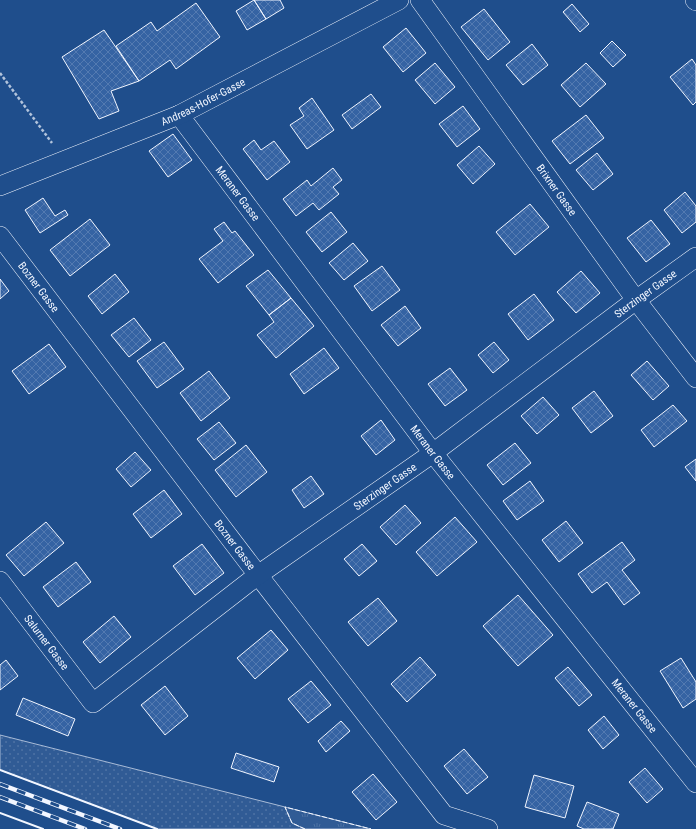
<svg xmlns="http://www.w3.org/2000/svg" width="696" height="829" viewBox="0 0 696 829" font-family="'Roboto Condensed',sans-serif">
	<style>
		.grass { fill: url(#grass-dots); stroke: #a8bbd7 }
		.park { fill: url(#park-tufts); stroke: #a8bbd7 }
		.building { fill: url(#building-cross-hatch); stroke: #f2f6ff }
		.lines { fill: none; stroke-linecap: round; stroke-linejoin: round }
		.minor-casing { stroke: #f2f6ff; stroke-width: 20 }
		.path { stroke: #b3c4dc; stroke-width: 2.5; stroke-dasharray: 3 2; stroke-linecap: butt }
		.minor { stroke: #1f4e8c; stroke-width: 19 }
		.rail-casing { stroke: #f2f6ff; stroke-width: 4.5 }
		.rail { stroke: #1f4e8c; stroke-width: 3; stroke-dasharray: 9; stroke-linecap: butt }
		.fence { stroke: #f2f6ff; stroke-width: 1; stroke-dasharray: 5 2; stroke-linecap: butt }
		.wall { stroke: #f2f6ff; stroke-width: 2 }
		.labels { text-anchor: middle; stroke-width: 3; stroke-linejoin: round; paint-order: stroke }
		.street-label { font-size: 11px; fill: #f2f6ff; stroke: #1f4e8c }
	</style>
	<defs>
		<pattern id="grass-dots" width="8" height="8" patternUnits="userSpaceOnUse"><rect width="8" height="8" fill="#305b95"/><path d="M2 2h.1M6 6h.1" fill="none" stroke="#4e73a5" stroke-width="1.8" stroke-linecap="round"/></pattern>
		<pattern id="park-tufts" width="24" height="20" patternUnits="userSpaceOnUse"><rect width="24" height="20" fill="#305b95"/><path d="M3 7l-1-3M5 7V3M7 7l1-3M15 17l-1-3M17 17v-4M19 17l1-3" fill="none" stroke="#4e73a5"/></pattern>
		<pattern id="building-cross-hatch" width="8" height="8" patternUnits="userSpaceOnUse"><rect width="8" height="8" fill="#3563a3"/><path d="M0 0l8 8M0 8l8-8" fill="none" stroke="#537ab1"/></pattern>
	</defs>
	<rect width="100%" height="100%" fill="#1f4e8c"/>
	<path class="grass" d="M0 735 285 807 292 823 305 829H157L0 770Z"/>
	<path class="park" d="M285 807 371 829H305L292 823Z"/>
	<path class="building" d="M254 0H280L284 8 266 19Z
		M254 0 266 19 247 30 236 11Z
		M196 3 220 37 176 69 170 60 139 81 116 46 151 22 157 31Z
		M572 4 589 24 580 32 563 12Z
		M484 9 510 42 488 60 461 27Z
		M406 28 426 53 403 72 383 47Z
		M104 30 139 81 111 91 119 111 99 119 62 57Z
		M612 41 626 55 613 67 600 53Z
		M532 44 548 65 523 85 506 65Z
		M692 59 696 65V102L693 105 670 77Z
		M435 63 455 87 435 104 415 80Z
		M586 63 606 84 580 107 561 85Z
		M371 94 381 107 352 129 342 115Z
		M312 98 334 130 307 149 290 125 304 116 299 108Z
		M463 106 480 129 457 147 439 124Z
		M586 115 604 138 570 164 552 141Z
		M173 134 192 160 168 177 149 151Z
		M254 140 261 150 274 141 290 162 267 180 243 149Z
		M479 146 495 164 473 184 457 165Z
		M597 153 613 174 593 190 576 170Z
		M333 168 342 180 333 187 339 194 319 210 313 203 296 216 283 199 307 180 311 186Z
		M685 192 696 206V222L682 233 664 210Z
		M43 198 55 216 65 210 68 215 40 233 25 210Z
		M530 204 549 227 515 255 496 232Z
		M331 212 347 232 322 252 306 232Z
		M90 219 110 245 70 276 50 250Z
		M651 220 670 244 646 262 627 238Z
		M224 222 232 233 235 231 254 255 218 283 199 259 223 241 214 229Z
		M353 243 368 261 344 280 329 263Z
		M382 266 400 290 372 311 354 286Z
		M268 270 291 298 269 315 246 286Z
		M581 271 600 293 576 313 557 292Z
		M115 274 129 292 102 314 88 296Z
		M0 279 9 291 0 299Z
		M534 294 554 320 528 340 508 314Z
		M291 298 314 326 276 358 257 335 274 322 269 315Z
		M405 306 421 328 398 346 381 325Z
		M134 318 151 340 129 357 111 335Z
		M164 342 184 369 157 388 137 361Z
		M494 342 509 360 493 373 478 355Z
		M49 344 66 367 29 394 12 371Z
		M324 348 339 368 304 394 290 374Z
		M647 361 669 386 653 400 631 375Z
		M450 368 467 390 445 406 428 384Z
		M209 371 230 398 201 421 180 393Z
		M594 391 613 416 591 433 572 408Z
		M543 397 559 415 537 434 521 416Z
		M673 405 687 421 654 447 641 430Z
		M381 420 395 440 376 455 361 436Z
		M219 422 236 443 214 460 197 439Z
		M515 443 531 463 503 485 487 465Z
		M246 445 267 472 236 497 215 470Z
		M135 452 151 470 131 487 116 469Z
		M696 459V481L685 467Z
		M311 476 324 494 304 508 292 490Z
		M530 481 544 501 517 520 503 501Z
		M164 490 182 514 151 538 133 514Z
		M405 505 421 523 396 545 380 527Z
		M455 517 477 542 437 576 416 552Z
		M566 521 583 543 559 562 542 540Z
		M46 522 64 543 24 576 6 555Z
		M622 542 635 560 622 570 640 593 624 605 607 582 592 593 578 574Z
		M202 544 224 573 195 595 173 566Z
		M362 544 377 561 359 576 344 559Z
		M76 562 91 582 58 607 43 587Z
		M518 595 553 635 518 666 483 626Z
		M378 598 397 621 368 646 348 622Z
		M114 616 131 637 100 663 83 642Z
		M271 630 288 650 255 679 237 658Z
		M420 657 436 675 407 702 391 684Z
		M681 658 696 682V699L683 708 660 671Z
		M6 660 18 676 0 690V665Z
		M568 667 592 695 579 706 555 678Z
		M311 681 331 705 308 723 288 699Z
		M165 686 188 716 165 735 141 705Z
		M23 698 75 719 68 736 16 715Z
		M604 716 619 735 603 749 588 730Z
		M341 721 350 731 326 752 318 741Z
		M464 749 488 777 467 794 444 766Z
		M236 753 279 767 274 782 231 768Z
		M645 768 663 789 647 803 629 782Z
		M373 774 397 802 376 820 352 792Z
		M534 775 574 786 565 818 525 807Z
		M587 802 619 814 613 829H584L577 826Z"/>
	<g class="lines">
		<defs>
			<g id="minor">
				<path id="s1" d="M420 0 636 300 696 378"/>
				<path d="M695 0 696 1"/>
				<path id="s2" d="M179 115 433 453 696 783"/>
				<path id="s3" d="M0 186 179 115 399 0"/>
				<path id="s4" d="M0 236 258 575 444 815 488 829"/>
				<path id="s5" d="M0 581 93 703 258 575 433 453 636 300 696 257"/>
			</g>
		</defs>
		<use href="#minor" class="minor-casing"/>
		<path class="path" d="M0 73 52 143"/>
		<use href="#minor" class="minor"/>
		<defs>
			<path id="rail" d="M0 784 120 829
				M0 797 85 829"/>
		</defs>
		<use href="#rail" class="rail-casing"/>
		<use href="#rail" class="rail"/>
		<path class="fence" d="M305 829 292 823 285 807 371 829"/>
		<path class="wall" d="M0 770 157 829
			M0 813 43 829"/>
	</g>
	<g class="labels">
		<g class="street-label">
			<text dy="4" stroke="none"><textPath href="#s3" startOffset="220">Andreas-Hofer-Gasse</textPath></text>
			<text dy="4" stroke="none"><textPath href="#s1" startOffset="234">Brixner Gasse</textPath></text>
			<text dy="4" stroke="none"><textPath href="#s2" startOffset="98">Meraner Gasse</textPath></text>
			<text dy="4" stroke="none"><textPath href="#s4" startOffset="64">Bozner Gasse</textPath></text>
			<text dy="4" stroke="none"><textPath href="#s5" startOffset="841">Sterzinger Gasse</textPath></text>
			<text dy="4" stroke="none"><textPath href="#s2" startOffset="422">Meraner Gasse</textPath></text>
			<text dy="4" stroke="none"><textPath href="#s5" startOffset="517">Sterzinger Gasse</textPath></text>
			<text dy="4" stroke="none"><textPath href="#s4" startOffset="388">Bozner Gasse</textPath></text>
			<text dy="4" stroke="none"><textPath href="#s5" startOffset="77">Salurner Gasse</textPath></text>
			<text dy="4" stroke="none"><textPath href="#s2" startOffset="746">Meraner Gasse</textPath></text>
		</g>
	</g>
</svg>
